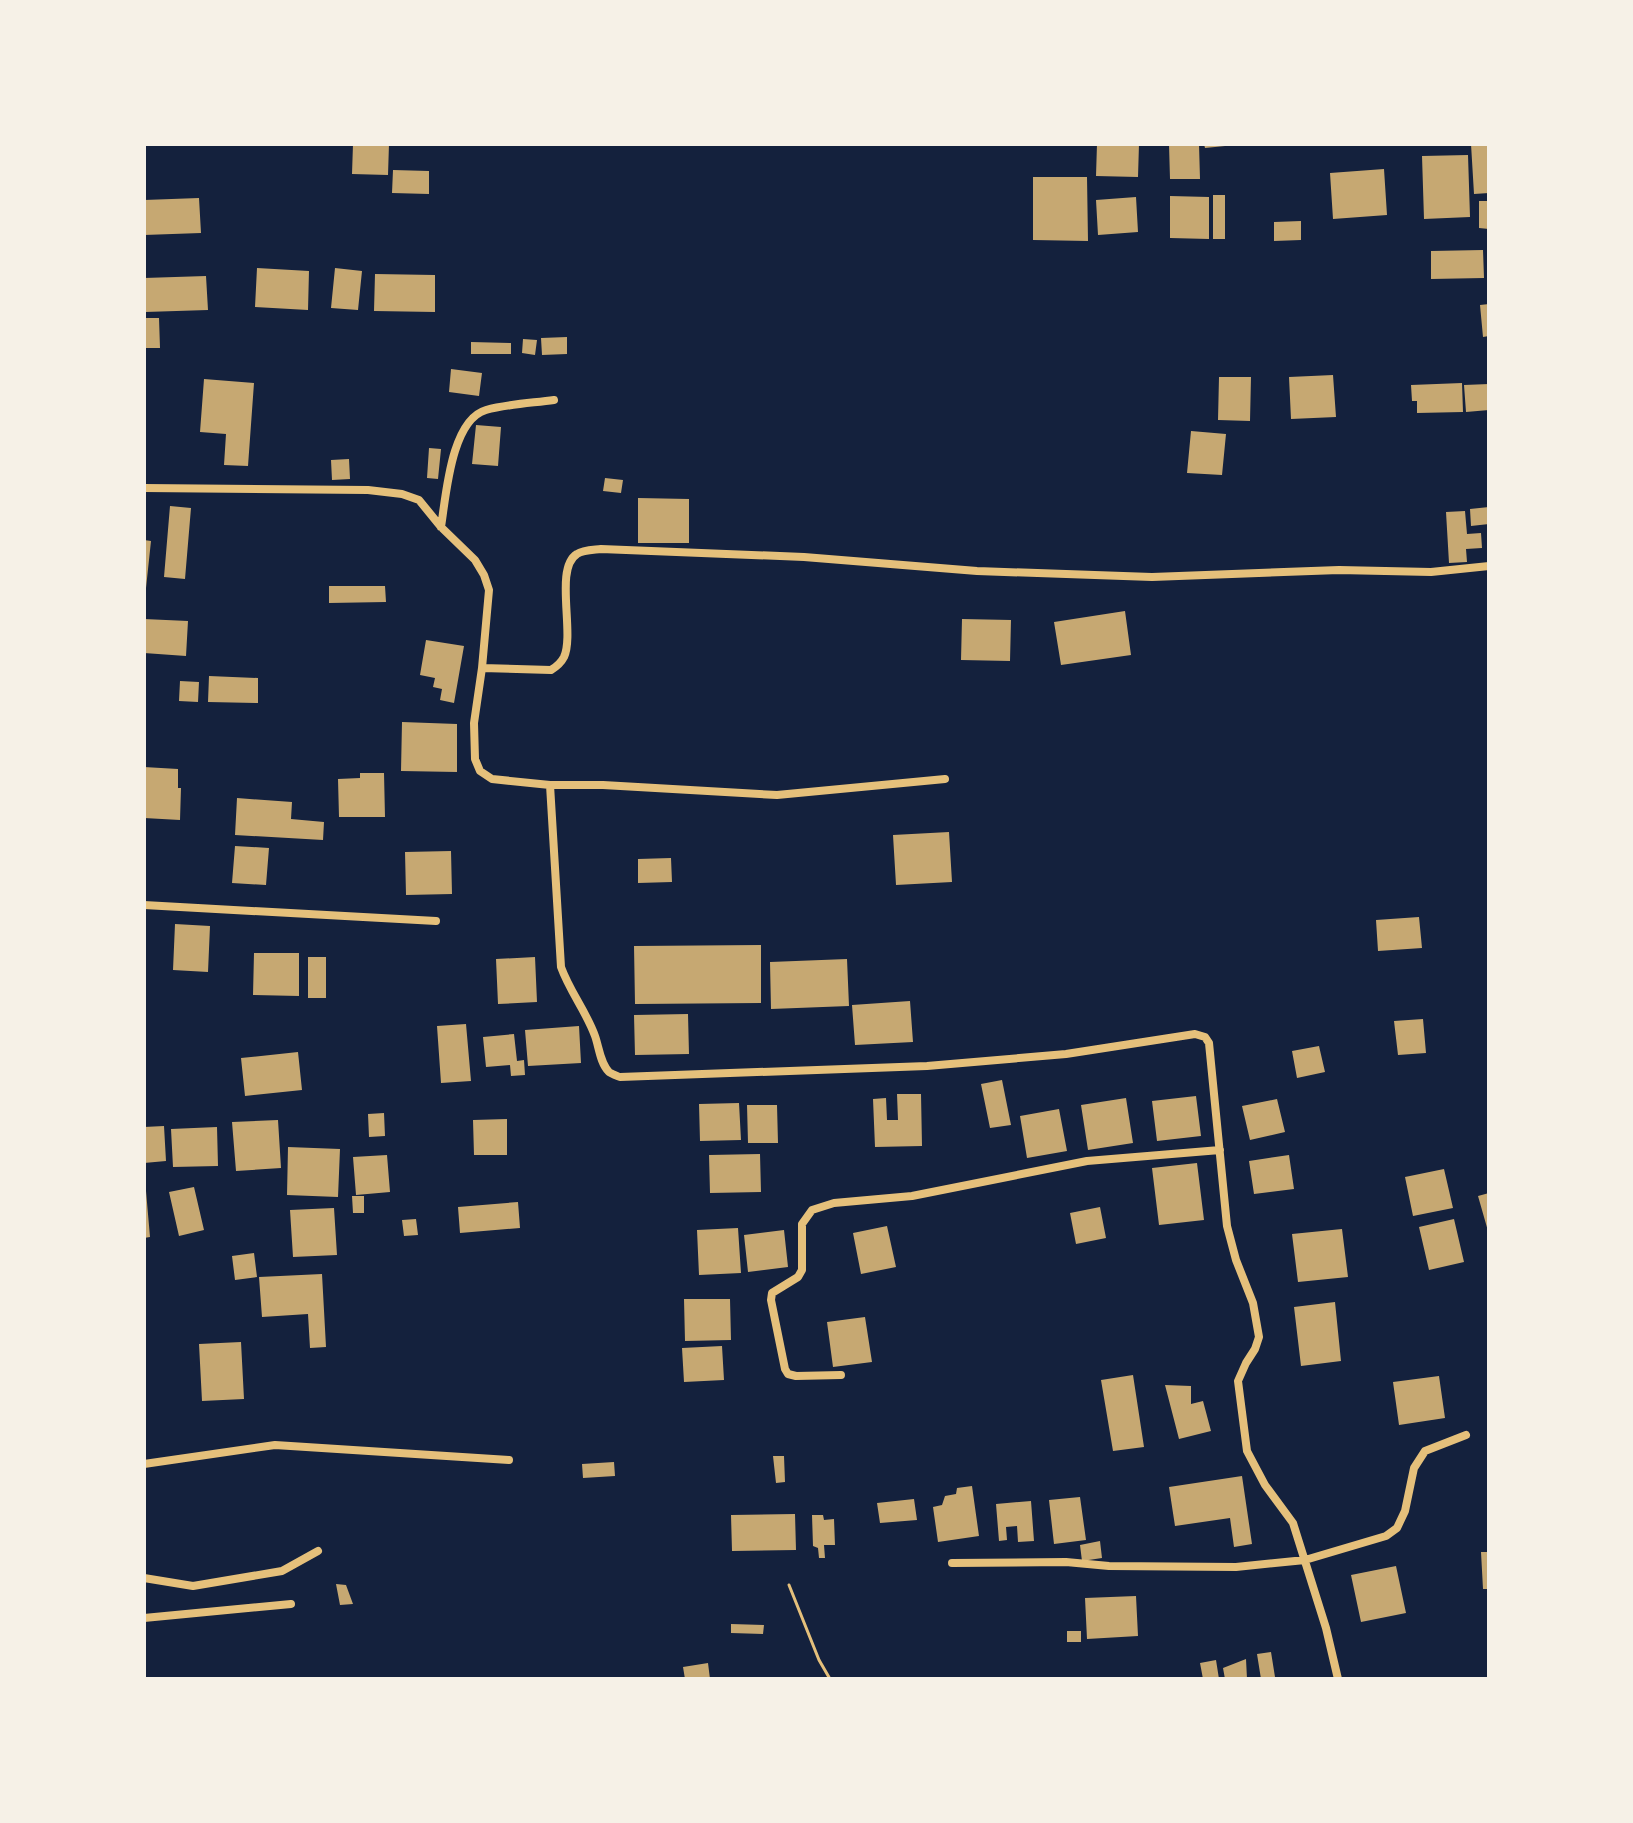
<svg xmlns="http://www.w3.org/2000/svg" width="1633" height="1823" viewBox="0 0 1633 1823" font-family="'IBM Plex Sans',sans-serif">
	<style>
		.building { fill: #c6a872 }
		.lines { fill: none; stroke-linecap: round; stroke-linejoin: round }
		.path { stroke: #e5c07b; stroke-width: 3 }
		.minor { stroke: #e5c07b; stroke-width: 8 }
	</style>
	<rect width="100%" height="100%" fill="#14213d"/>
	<path class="building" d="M353 144H389L388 175 352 174Z
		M1097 144H1139L1138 177 1096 176Z
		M1169 144H1199L1200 179H1170Z
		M1204 144H1225V146L1205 148Z
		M1471 144H1489V193L1474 194Z
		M1468 155 1470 217 1424 219 1422 156Z
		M1384 169 1387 215 1333 219 1330 173Z
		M393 170 429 171V194L392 193Z
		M1033 177H1087L1088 241 1033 240Z
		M1213 195H1225V239H1213Z
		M1170 196 1209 197V239L1170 238Z
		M1136 197 1138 232 1098 235 1096 200Z
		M199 198 201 233 144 235V200Z
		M1479 201H1489V229L1479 228Z
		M1301 221V240L1274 241V222Z
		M1483 250 1484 278 1431 279V251Z
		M257 268 309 271 308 310 255 307Z
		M335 268 362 271 358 310 331 308Z
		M375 274 435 275V312L374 311Z
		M206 276 208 310 145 312 144 278Z
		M1489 304V336L1483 337 1480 305Z
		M144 318H159L160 348H144Z
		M567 337V354L542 355 541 338Z
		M523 339 537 340 535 355 522 353Z
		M471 342 511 343V354H471Z
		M451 369 482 373 479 396 449 392Z
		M1333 375 1336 417 1291 419 1289 377Z
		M1219 377H1251L1250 421 1218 420Z
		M204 379 254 383 248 466 224 465 226 434 200 432Z
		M1462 383 1463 412 1417 413V401H1412L1411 385Z
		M1489 384V410L1466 412 1464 385Z
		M476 425 501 427 498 466 472 464Z
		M1191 431 1226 434 1222 475 1187 473Z
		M429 448 441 449 438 479 427 478Z
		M349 459 350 479 332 480 331 460Z
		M605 478 623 480 621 493 603 491Z
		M638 498 689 499V543H638Z
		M170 506 191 508 185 579 164 577Z
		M1489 507V524L1471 526 1470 509Z
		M1465 511 1467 534 1481 533 1482 548 1466 549 1467 562 1449 563 1446 512Z
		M144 540 151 541 146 588H144Z
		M329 586H385L386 602 329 603Z
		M1125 611 1131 655 1061 665 1054 622Z
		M144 619 188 621 186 656 144 653Z
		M962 619 1011 620 1010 661 961 660Z
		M426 640 464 646 454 703 440 700 442 689 433 687 435 678 420 675Z
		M209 676 258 678V703L208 702Z
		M180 681 199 682 198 702 179 701Z
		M402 722 457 724V772L401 771Z
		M144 767 178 769V788H181L180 820 144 818Z
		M360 773H384L385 817H339L338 779 360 778Z
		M237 798 292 802 291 819 324 822 323 840 235 835Z
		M949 832 952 882 896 885 893 835Z
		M235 846 269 848 266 885 232 883Z
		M451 851 452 894 406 895 405 852Z
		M671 858 672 882 638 883V859Z
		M1419 917 1422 948 1378 951 1376 920Z
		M175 924 210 926 208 972 173 970Z
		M761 945V1003L635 1004 634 946Z
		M254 953H299V996L253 995Z
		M308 957H326V998H308Z
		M535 957 537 1002 498 1004 496 959Z
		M847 959 849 1006 771 1009 770 962Z
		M910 1001 913 1042 855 1045 852 1005Z
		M688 1014 689 1054 635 1055 634 1015Z
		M1423 1019 1426 1053 1398 1055 1394 1021Z
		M466 1024 471 1081 441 1083 437 1026Z
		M579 1026 581 1063 528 1066 525 1030Z
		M514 1034 517 1061 524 1060 525 1075 511 1076 510 1065 486 1067 483 1037Z
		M1319 1046 1325 1072 1297 1078 1292 1051Z
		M298 1052 302 1090 245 1096 241 1058Z
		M1002 1080 1011 1125 990 1128 981 1084Z
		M897 1094H921L922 1146 875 1147 873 1099 886 1098 887 1120H898Z
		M1196 1096 1201 1136 1157 1141 1152 1101Z
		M1126 1098 1133 1143 1088 1150 1081 1105Z
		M1277 1099 1285 1132 1250 1140 1242 1106Z
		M739 1103 741 1140 700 1141 699 1104Z
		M747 1105H777L778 1143H748Z
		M1059 1109 1067 1151 1027 1158 1020 1116Z
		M384 1113 385 1136 369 1137 368 1114Z
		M507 1119V1155H474L473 1120Z
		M278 1120 281 1168 236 1171 232 1122Z
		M164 1126 166 1161 144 1163V1127Z
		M217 1127 218 1166 173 1167 171 1129Z
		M288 1147 340 1149 338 1197 287 1195Z
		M760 1154 761 1192 710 1193 709 1155Z
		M387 1155 390 1192 356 1195 353 1157Z
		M1289 1155 1294 1189 1254 1194 1249 1161Z
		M1197 1163 1204 1220 1159 1225 1152 1168Z
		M1444 1169 1453 1208 1413 1216 1405 1177Z
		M194 1187 204 1230 179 1236 169 1192Z
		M144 1191H146L150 1237 144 1238Z
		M1489 1193V1231H1488L1478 1196Z
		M352 1196H364V1213H353Z
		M518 1202 520 1228 460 1233 458 1207Z
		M1100 1207 1106 1238 1076 1244 1070 1213Z
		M334 1208 337 1255 293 1257 290 1210Z
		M416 1219 418 1235 404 1236 402 1220Z
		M1454 1219 1464 1262 1429 1270 1419 1227Z
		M887 1226 896 1267 861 1274 853 1233Z
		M738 1228 741 1273 699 1275 697 1230Z
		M1342 1229 1348 1277 1298 1282 1292 1234Z
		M784 1230 788 1267 748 1272 744 1235Z
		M254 1253 257 1277 235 1280 232 1256Z
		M322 1274 326 1347 310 1348 308 1314 262 1317 259 1277Z
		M684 1299H730L731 1340 685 1341Z
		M1335 1302 1341 1361 1301 1366 1294 1307Z
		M865 1317 872 1362 833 1367 827 1322Z
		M241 1342 244 1399 202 1401 199 1344Z
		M722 1346 724 1380 684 1382 682 1348Z
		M1133 1375 1144 1447 1113 1451 1101 1380Z
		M1439 1376 1445 1418 1399 1425 1393 1382Z
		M1165 1385 1191 1386V1404L1203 1401 1211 1431 1179 1439Z
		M773 1456H784L785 1482 776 1483Z
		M614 1462 615 1476 583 1478 582 1464Z
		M1242 1476 1252 1544 1234 1547 1230 1518 1175 1526 1169 1487Z
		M972 1486 979 1536 938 1542 933 1507 942 1505 945 1496 956 1494 957 1488Z
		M1080 1497 1086 1540 1054 1544 1049 1500Z
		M914 1499 917 1520 880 1523 877 1503Z
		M1031 1501 1034 1541 1018 1542 1017 1526 1006 1527 1007 1540 999 1541 996 1504Z
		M795 1514 796 1550 732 1551 731 1515Z
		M812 1515H823L824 1520 834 1519 835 1545H824L825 1558H819L818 1548 813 1546Z
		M1100 1541 1102 1558 1082 1561 1080 1545Z
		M1481 1552H1489V1589H1483Z
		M1396 1566 1406 1613 1361 1622 1351 1575Z
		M336 1584 346 1585 353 1604 340 1605Z
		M1136 1596 1138 1636 1087 1639 1085 1598Z
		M731 1624 764 1625 763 1634 731 1633Z
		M1067 1631H1081V1642H1067Z
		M1271 1652 1275 1677 1261 1679 1257 1654Z
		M1246 1659 1247 1679H1225L1223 1668Z
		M1216 1660 1219 1679H1203L1200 1663Z
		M708 1663 710 1679H685L683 1667Z"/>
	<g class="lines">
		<path class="path" d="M789 1585 819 1660 830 1679"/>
		<path class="minor" d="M144 488 368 490 402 494 419 500 441 527 475 560 484 575 489 590 482 668 474 723 475 759 480 771 492 779 550 785 561 967C570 992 586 1011 595 1036 599 1047 600 1063 609 1072 610 1073 619 1077 620 1077L927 1066 1066 1054 1195 1034 1205 1037 1209 1043 1227 1226 1236 1260 1253 1303 1259 1337 1255 1349 1246 1363 1238 1381 1247 1451 1265 1485 1293 1523 1326 1628 1338 1679
			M441 527C446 496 451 420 486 410 508 404 532 403 554 400
			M482 668 551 670C556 667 561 663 564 657 575 633 554 568 577 554 583 550 593 550 601 549L804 557 977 571 1152 577 1339 570 1431 572 1489 566
			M550 785H603L777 795 945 779
			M144 905 436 921
			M841 1375 796 1376 788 1374 785 1369 771 1300 772 1293 798 1277 802 1270V1224L812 1210 834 1203 912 1196 1087 1161 1220 1150
			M144 1464 275 1445 509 1460
			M952 1563 1066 1562 1109 1566 1236 1567 1305 1560 1386 1536 1397 1528 1405 1511 1414 1468 1425 1451 1466 1435
			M144 1578 193 1586 282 1571 318 1551
			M144 1618 291 1604"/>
	</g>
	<rect width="1633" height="1823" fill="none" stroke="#f6f1e7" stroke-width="292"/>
</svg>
